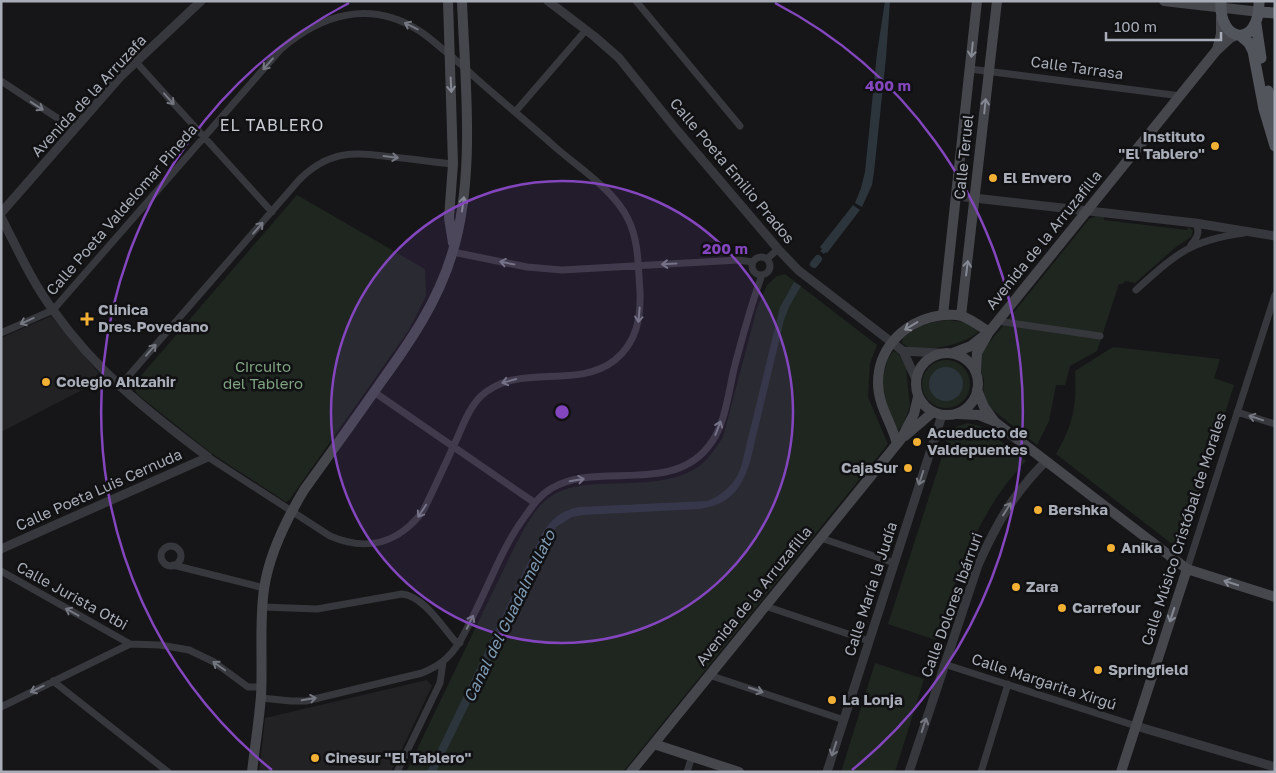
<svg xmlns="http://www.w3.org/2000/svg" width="1276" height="773" viewBox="0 0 1276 773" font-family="'Golos Text',sans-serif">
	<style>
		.built { fill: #222225 }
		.green { fill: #1e261f }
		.water { fill: #2c353c }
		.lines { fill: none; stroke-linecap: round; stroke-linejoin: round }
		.canal { stroke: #2c353c; stroke-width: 8 }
		.minor { stroke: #37383d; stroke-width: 7 }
		.tertiary { stroke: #37383d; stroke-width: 9 }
		.secondary { stroke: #45474d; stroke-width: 10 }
		.primary { stroke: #53555c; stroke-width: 11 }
		.oneway { stroke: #757881 }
		.oneway2 { stroke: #858993 }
		.ring { fill: none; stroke: #8446be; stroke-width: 2.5 }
		.poi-dot { fill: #f2b134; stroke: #111113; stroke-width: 2 }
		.labels { text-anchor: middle; stroke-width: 5; stroke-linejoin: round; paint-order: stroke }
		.street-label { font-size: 15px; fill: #a8adb8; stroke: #111113 }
		.poi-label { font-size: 15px; font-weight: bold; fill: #a8adb8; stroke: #111113; text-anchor: start }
		.park-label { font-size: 15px; fill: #7fa381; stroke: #111113 }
		.neighbourhood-label { font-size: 16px; letter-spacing: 1px; fill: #c9ccd4; stroke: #111113 }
		.water-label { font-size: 16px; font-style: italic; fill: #7f9bb3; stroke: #111113 }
		.centre { fill: #8446be; stroke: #111113; stroke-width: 2.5 }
		.ring-label { font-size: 15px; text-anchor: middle; font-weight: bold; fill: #8446be; stroke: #111113; stroke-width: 5; stroke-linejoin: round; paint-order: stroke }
	</style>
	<rect width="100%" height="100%" fill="#161618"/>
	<path class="built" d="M51 316 99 373 82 390 1 432V338Z
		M427 680 432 686 391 772H259L265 718Z"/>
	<path class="green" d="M297 195 425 269 426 296 409 330 290 499 286 502 211 453 137 394 133 385Z
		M1096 216 1104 217V220L1187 230 1188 227 1193 230 1191 237 1176 247 1135 283 1126 281 1122 284H1119L1097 351 1070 366 1065 385H1056L1049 421 1037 445 989 407 983 397 984 379 979 366 980 354 1089 219Z
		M785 274 877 345 870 363 868 397 888 444 623 772H406L513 550C523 531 533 509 550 497 564 487 581 485 598 484 630 482 675 486 702 464 711 456 716 447 723 437L757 308 767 285 777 276Z
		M948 320C958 321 973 322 979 331 966 345 917 356 902 343L903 338C918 326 928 322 948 320Z
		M1113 347 1220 359 1214 378 1234 385 1181 551 1056 454C1073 425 1077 405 1075 371Z
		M894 351 898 353 906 367 910 406 903 425 898 431 883 399 882 379 888 358Z
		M922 384a24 24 0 1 1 48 0a24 24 0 1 1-48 0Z
		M967 423 980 426 987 430 1026 461C1019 469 1011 477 1004 487 971 532 953 587 936 640L888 624 949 435 956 427Z
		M875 663 924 679 895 772H841Z"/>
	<path class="water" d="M885 1H890L886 58 874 172 872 185 862 207 855 203 861 188 865 172 877 53Z
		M853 205 860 210 827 253 826 252 824 254 820 251 822 249 820 247Z
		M794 282 801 286 789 307 784 320 750 462C741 490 729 505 699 509L583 515 572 517 556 527 436 772H427L542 534C551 519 562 510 579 507L707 501C723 495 736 483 741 467L780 307Z
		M929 384a17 17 0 1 1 34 0a17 17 0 1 1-34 0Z"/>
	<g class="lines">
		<path class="canal" d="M814 264 818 259"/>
		<path class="minor" d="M636 1 740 126
			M136 62 272 212
			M970 69 1181 96
			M1 81 74 129
			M515 112 586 30
			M1191 245C1197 238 1201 231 1195 223
			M453 252 527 267 562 270 739 260 752 262
			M752 266a9 9 0 1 1 18 0a9 9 0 1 1-18 0Z
			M767 259 778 249
			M1136 290C1175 255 1190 240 1244 233
			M997 321 1100 336
			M1 333 53 310 281 49C322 14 370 0 418 30 428 36 436 44 445 51 460 63 473 76 487 88 510 108 533 127 555 147 579 168 614 190 628 219 639 241 638 267 640 291 641 317 637 342 615 360 575 391 520 361 481 396 468 409 462 428 454 445 444 467 434 489 423 511 399 543 367 552 330 536L208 457
			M119 387 299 180C329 150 353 152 392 157 412 159 433 162 453 164
			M374 392 535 503
			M1237 412 1275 424
			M821 538 894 563
			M161 556a10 10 0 1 1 20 0a10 10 0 1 1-20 0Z
			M173 565 264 588
			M1187 569 1275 295
			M1 571 130 644
			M765 606 869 641
			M262 607 317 609 402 594C423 596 441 625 455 641L460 643
			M944 664 1136 726
			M709 675 844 720
			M53 681 168 772
			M261 698 291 701H306L422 673C429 670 436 667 442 662 458 650 466 630 475 612 491 580 504 544 526 515 533 505 540 495 552 488 597 461 670 495 708 447 726 426 728 392 735 365 743 335 751 304 762 275
			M1 707 130 644 160 645 189 650 214 662 248 687H261
			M397 772 440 683 443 662
			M687 772 692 756
			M981 772 1008 684"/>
		<path class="tertiary" d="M548 1 595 37 619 58 676 129 778 249 798 270 903 351 916 379
			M957 196 1195 223 1275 236
			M1 213 120 77 201 1
			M1 217C17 248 32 282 53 310 97 372 148 412 208 457L1 549
			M903 351 938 353
			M1136 726 1275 767
			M827 772 942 415
			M909 772 978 565C997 523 1013 494 1046 461"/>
		<path class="secondary" d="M448 1 453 164 449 218 453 243
			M1164 1 1260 12
			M1217 50 1221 34V18
			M943 315 977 1
			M961 316 997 1
			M916 384a31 31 0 1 1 62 0a31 31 0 1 1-62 0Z
			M953 353 971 346 986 334
			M976 371 977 353 989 332 1216 51 1230 38 1237 35
			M977 390 984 407 995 422 1187 569 1275 597
			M957 414 979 415 994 421
			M905 436 933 412
			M897 444C892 423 878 406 878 383 878 350 901 325 932 317 941 315 953 314 962 316 972 320 980 326 989 332
			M654 744 739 772
			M252 772C255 746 259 721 261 696 263 660 259 624 264 589 269 554 286 520 304 490 330 454 356 418 381 382 410 342 438 301 452 254 476 177 465 81 462 1
			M631 772 901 439 914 414 918 397
			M1121 772 1187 569"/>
		<path class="primary" d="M1221 1C1218 44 1260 49 1259 1
			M1260 12 1275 13
			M1256 24 1261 58
			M1241 36 1249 43 1253 51 1264 109 1275 146
			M1268 91 1275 118"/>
	</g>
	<defs><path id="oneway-shaft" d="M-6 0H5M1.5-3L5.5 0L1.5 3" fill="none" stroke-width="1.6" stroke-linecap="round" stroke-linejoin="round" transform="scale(1.25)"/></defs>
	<g class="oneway">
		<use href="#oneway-shaft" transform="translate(411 26) rotate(-153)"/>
		<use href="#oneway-shaft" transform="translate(268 64) rotate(131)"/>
		<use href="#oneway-shaft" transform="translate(169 99) rotate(48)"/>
		<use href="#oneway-shaft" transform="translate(37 106) rotate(33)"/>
		<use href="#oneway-shaft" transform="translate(391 157) rotate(7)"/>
		<use href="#oneway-shaft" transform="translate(258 228) rotate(-49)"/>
		<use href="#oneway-shaft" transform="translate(507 263) rotate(-169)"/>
		<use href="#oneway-shaft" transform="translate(669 264) rotate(177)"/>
		<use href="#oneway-shaft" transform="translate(639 315) rotate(95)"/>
		<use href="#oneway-shaft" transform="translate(27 321) rotate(156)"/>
		<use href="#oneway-shaft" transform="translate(151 350) rotate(-49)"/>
		<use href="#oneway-shaft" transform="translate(509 381) rotate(165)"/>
		<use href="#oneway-shaft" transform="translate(1256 418) rotate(-162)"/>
		<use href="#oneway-shaft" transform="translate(718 428) rotate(-69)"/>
		<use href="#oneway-shaft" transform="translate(921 478) rotate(108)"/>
		<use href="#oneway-shaft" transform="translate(577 480) rotate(-10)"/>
		<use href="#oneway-shaft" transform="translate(1007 509) rotate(-58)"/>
		<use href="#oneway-shaft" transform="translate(422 511) rotate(123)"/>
		<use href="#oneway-shaft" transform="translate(72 612) rotate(-151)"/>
		<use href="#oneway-shaft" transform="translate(470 622) rotate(-64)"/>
		<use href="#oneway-shaft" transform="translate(219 666) rotate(-145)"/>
		<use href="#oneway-shaft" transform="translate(37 689) rotate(154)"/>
		<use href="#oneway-shaft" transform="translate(756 690) rotate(19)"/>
		<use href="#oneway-shaft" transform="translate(309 699) rotate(-10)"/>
		<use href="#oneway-shaft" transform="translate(924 725) rotate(-72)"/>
		<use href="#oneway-shaft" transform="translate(834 749) rotate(108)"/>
	</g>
	<g class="oneway2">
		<use href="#oneway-shaft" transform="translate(972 50) rotate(96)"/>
		<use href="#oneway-shaft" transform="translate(451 85) rotate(87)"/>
		<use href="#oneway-shaft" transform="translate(985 106) rotate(-84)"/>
		<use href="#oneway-shaft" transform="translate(463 204) rotate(-82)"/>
		<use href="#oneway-shaft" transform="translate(967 268) rotate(-83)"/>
		<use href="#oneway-shaft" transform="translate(911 326) rotate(149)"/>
		<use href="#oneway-shaft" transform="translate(1231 583) rotate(-162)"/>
		<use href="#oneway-shaft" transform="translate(1172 615) rotate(108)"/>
	</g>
	<circle cx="562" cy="412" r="231" fill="#8446be" fill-opacity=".12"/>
	<g class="ring">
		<circle cx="562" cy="412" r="231"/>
		<path d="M272 770A461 461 0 0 1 349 3M775 3A461 461 0 0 1 852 770"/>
	</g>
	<g class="poi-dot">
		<circle cx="1215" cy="146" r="5"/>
		<circle cx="993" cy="178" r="5"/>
		<path d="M84.5 311.5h5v5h5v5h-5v5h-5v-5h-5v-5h5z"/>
		<circle cx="46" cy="382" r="5"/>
		<circle cx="917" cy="442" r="5"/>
		<circle cx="908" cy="468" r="5"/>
		<circle cx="1038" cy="510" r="5"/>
		<circle cx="1111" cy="548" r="5"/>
		<circle cx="1016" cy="587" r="5"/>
		<circle cx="1062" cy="608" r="5"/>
		<circle cx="1098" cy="670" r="5"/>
		<circle cx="832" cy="700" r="5"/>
		<circle cx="315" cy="758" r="5"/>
	</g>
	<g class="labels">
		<g class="street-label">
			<text transform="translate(1077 68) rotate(8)" y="5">Calle Tarrasa</text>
			<text transform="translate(89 96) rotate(-47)" y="5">Avenida de la Arruzafa</text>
			<text transform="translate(964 157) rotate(-84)" y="5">Calle Teruel</text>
			<text transform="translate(732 171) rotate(50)" y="5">Calle Poeta Emilio Prados</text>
			<text transform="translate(122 210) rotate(-49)" y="5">Calle Poeta Valdelomar Pineda</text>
			<text transform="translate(1044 240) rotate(-51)" y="5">Avenida de la Arruzafilla</text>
			<text transform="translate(99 490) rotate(-24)" y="5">Calle Poeta Luis Cernuda</text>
			<text transform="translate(1184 529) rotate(-72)" y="5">Calle Músico Cristóbal de Morales</text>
			<text transform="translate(871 589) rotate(-72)" y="5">Calle María la Judía</text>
			<text transform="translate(72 596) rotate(29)" y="5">Calle Jurista Otbi</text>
			<text transform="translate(754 596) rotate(-51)" y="5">Avenida de la Arruzafilla</text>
			<text transform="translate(952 605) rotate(-70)" y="5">Calle Dolores Ibárruri</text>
			<text transform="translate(1044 682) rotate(18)" y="5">Calle Margarita Xirgú</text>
		</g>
		<g class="poi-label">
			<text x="1205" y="142" text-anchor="end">Instituto<tspan x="1205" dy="17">"El Tablero"</tspan></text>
			<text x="1003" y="183">El Envero</text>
			<text x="98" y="315">Clinica<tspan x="98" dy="17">Dres.Povedano</tspan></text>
			<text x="56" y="387">Colegio Ahlzahir</text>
			<text x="927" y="438">Acueducto de<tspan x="927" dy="17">Valdepuentes</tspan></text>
			<text x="898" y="473" text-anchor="end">CajaSur</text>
			<text x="1048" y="515">Bershka</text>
			<text x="1121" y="553">Anika</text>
			<text x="1026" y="592">Zara</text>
			<text x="1072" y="613">Carrefour</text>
			<text x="1108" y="675">Springfield</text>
			<text x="842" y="705">La Lonja</text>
			<text x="325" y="763">Cinesur "El Tablero"</text>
		</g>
		<g class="park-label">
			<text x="263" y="372">Circuito<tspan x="263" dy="17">del Tablero</tspan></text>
		</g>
		<g class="neighbourhood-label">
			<text x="272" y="131">EL TABLERO</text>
		</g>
		<g class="water-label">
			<text transform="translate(509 616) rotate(-64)" y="6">Canal del Guadalmellato</text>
		</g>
	</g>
	<circle cx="562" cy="412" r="8" class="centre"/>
	<g class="ring-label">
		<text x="888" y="91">400 m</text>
		<text x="725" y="254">200 m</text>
	</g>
	<rect width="1276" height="773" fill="none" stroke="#a8adb8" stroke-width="5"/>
	<path d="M1106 32v8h115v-8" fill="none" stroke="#a8adb8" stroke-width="2.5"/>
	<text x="1114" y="32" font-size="15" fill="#a8adb8" stroke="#111113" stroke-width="4" paint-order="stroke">100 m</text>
</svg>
